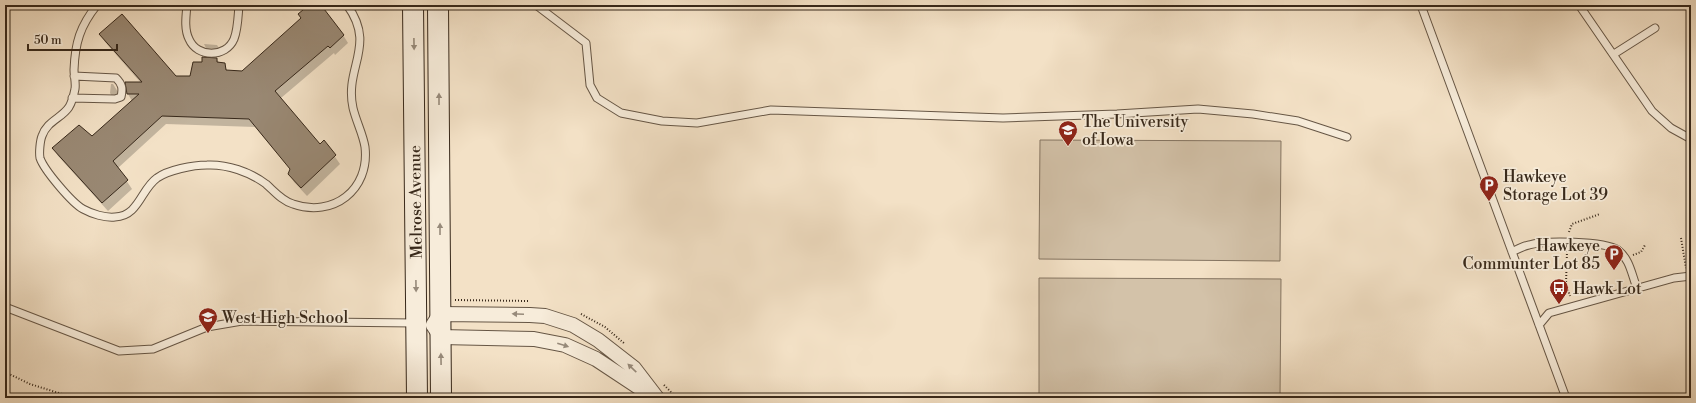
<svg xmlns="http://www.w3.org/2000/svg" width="1696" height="403" viewBox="0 0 1696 403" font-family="'Libre Bodoni',serif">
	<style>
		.green { fill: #d3c2a9; stroke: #857562 }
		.shadow { fill: #0003 }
		.building { fill: #998873; stroke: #37281a }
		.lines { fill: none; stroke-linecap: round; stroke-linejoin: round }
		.lane-casing { stroke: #665645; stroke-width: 9 }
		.street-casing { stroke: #665645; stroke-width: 16 }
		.secondary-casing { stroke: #37281a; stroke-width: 22 }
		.path { stroke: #37281a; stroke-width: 2; stroke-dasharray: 1 2; stroke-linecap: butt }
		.lane { stroke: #f7ecda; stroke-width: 7 }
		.street { stroke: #f7ecda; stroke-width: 14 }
		.secondary { stroke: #f7ecda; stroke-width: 20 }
		.oneway { fill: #978a7a }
		.labels { text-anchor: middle; stroke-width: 3.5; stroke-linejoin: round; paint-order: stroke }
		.poi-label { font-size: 16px; fill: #37281a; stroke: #f7ecda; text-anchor: start }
		.street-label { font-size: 16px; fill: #37281a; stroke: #f7ecda }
	</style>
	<rect width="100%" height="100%" fill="#f3e1c6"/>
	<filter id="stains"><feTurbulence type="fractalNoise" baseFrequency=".005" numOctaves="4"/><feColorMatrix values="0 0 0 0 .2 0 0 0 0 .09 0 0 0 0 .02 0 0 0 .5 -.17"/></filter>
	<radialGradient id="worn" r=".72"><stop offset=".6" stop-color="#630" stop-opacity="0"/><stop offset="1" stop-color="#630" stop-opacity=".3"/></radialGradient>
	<path class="green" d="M1040 140 1281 141 1280 261 1039 259Z
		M1039 278 1281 279 1280 398 1039 397Z"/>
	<path class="shadow" d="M311 5H317L343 35 348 43 335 55 334 53 281 98 320 146 324 141 340 164 307 196 294 182 289 174 291 170 255 127 166 124 118 168 132 189 108 211 58 156 53 148 92 137 132 101 128 94 141 83 105 42 100 34 175 77H191L203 63 217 59 219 63 224 64 228 72H242L302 18Z
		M204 44 217 45 222 53 221 55 209 54Z
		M111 84H113L121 97V101H115L110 93Z"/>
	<path class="building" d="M309 5H321L344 35 330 48 328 46 275 91 320 144 324 140 336 155 301 188 288 174 290 169 249 119 162 116 113 161 128 180 102 203 52 148 79 125 92 136 139 94H127L125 82H142L99 34 122 14 176 76H190L193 62H202V57L217 58V62L225 63 226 70 242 71 301 18 298 14Z"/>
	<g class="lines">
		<defs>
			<path id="lane" d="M97 5C80 26 75 43 74 70 74 76 76 83 75 89 74 94 72 102 69 107 62 118 47 121 42 136 40 141 39 153 40 158 44 170 72 203 83 209 92 214 105 218 115 217 139 216 141 189 157 178 168 170 193 165 207 165 227 164 250 172 266 184 274 191 282 201 293 204 333 218 370 190 365 147 363 134 356 121 353 108 344 67 377 46 347 5
				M187 5C186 16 184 29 189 39 197 58 226 58 234 39 238 29 238 16 239 5
				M536 5 586 43 590 85 597 98 621 113 662 121 697 123 771 110 1003 118 1117 114 1198 109 1253 114 1298 121 1347 137
				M1579 5 1652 111 1671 128 1691 139
				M1422 8 1566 398
				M1614 54 1655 28
				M72 98 115 99 121 97C123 88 122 84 116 78L74 76
				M1512 252C1518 249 1523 246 1529 245 1545 240 1604 241 1618 250 1630 259 1632 276 1637 288
				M5 307 119 351 153 349 207 327 242 321 415 323
				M1539 325 1549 313 1674 278 1691 276"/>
			<path id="street" d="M655 398 596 359 565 345 534 339 441 337 433 325 440 314 530 315 545 316 573 325 598 340 634 368 657 398"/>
			<path id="secondary" d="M413 5 417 398
				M438 5 441 398"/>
		</defs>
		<use href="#lane" class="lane-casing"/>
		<use href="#street" class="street-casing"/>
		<use href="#secondary" class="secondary-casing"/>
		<path class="path" d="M1569 232 1572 224 1600 214
			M1681 238 1686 268
			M1567 251 1566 284 1570 296
			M1633 255 1641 252 1645 245
			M455 300 529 301
			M581 314 605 327 625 344
			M5 372 30 384 65 395
			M664 385 677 398"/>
		<use href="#lane" class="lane"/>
		<use href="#street" class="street"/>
		<use href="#secondary" class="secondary"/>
	</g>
	<defs><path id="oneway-solid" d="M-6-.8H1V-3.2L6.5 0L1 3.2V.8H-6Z"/></defs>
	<g class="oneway">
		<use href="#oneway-solid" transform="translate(414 44) rotate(89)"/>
		<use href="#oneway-solid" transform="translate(439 99) rotate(-90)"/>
		<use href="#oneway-solid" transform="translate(440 229) rotate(-90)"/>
		<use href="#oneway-solid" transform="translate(416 286) rotate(89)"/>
		<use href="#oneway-solid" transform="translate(518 314) rotate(-178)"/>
		<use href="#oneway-solid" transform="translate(563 345) rotate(17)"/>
		<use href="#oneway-solid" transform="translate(441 359) rotate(-91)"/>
		<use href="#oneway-solid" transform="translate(632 368) rotate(-136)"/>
	</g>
	<defs>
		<symbol id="university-pin" viewBox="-11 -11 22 30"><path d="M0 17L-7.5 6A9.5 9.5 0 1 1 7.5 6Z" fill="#8f2418" stroke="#f7ecda"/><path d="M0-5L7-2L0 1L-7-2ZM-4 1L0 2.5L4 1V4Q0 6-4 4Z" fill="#fff"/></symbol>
		<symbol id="parking-pin" viewBox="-11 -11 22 30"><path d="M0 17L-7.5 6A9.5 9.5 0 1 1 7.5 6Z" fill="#8f2418" stroke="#f7ecda"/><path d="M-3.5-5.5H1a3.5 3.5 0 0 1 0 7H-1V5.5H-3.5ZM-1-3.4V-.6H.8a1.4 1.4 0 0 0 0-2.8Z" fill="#fff"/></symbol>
		<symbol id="bus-pin" viewBox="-11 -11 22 30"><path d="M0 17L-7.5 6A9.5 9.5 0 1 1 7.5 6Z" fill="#8f2418" stroke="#f7ecda"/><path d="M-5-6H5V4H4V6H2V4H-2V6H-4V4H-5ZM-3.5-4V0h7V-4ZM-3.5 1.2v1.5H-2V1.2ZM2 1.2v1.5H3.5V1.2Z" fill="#fff"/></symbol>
		<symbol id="school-pin" viewBox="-11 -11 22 30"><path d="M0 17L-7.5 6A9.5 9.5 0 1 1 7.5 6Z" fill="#8f2418" stroke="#f7ecda"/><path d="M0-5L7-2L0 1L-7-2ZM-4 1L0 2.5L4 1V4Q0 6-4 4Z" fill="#fff"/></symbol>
	</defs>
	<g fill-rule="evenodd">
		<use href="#university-pin" x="1057" y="119" width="22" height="30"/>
		<use href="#parking-pin" x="1478" y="174" width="22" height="30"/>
		<use href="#parking-pin" x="1603" y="243" width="22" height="30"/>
		<use href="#bus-pin" x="1548" y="277" width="22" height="30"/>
		<use href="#school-pin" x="197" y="306" width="22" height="30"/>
	</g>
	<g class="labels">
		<g class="poi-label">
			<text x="1082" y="127">The University<tspan x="1082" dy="18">of Iowa</tspan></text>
			<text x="1503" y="182">Hawkeye<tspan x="1503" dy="18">Storage Lot 39</tspan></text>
			<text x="1600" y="251" text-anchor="end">Hawkeye<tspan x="1600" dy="18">Communter Lot 85</tspan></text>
			<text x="1573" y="294">Hawk Lot</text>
			<text x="222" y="323">West High School</text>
		</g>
		<g class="street-label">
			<text transform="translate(415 202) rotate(-91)" y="6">Melrose Avenue</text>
		</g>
	</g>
	<rect width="1696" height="403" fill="none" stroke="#f3e1c6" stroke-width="20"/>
	<rect x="6" y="6" width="1684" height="391" fill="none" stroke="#37281a" stroke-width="2"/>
	<rect x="10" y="10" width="1676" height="383" fill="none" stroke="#37281a"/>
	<path d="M28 44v6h89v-6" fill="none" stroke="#37281a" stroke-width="2"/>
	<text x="34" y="44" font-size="12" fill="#37281a" stroke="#f7ecda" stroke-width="3" paint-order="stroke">50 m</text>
	<rect width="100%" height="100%" filter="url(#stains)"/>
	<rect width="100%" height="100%" fill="url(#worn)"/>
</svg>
